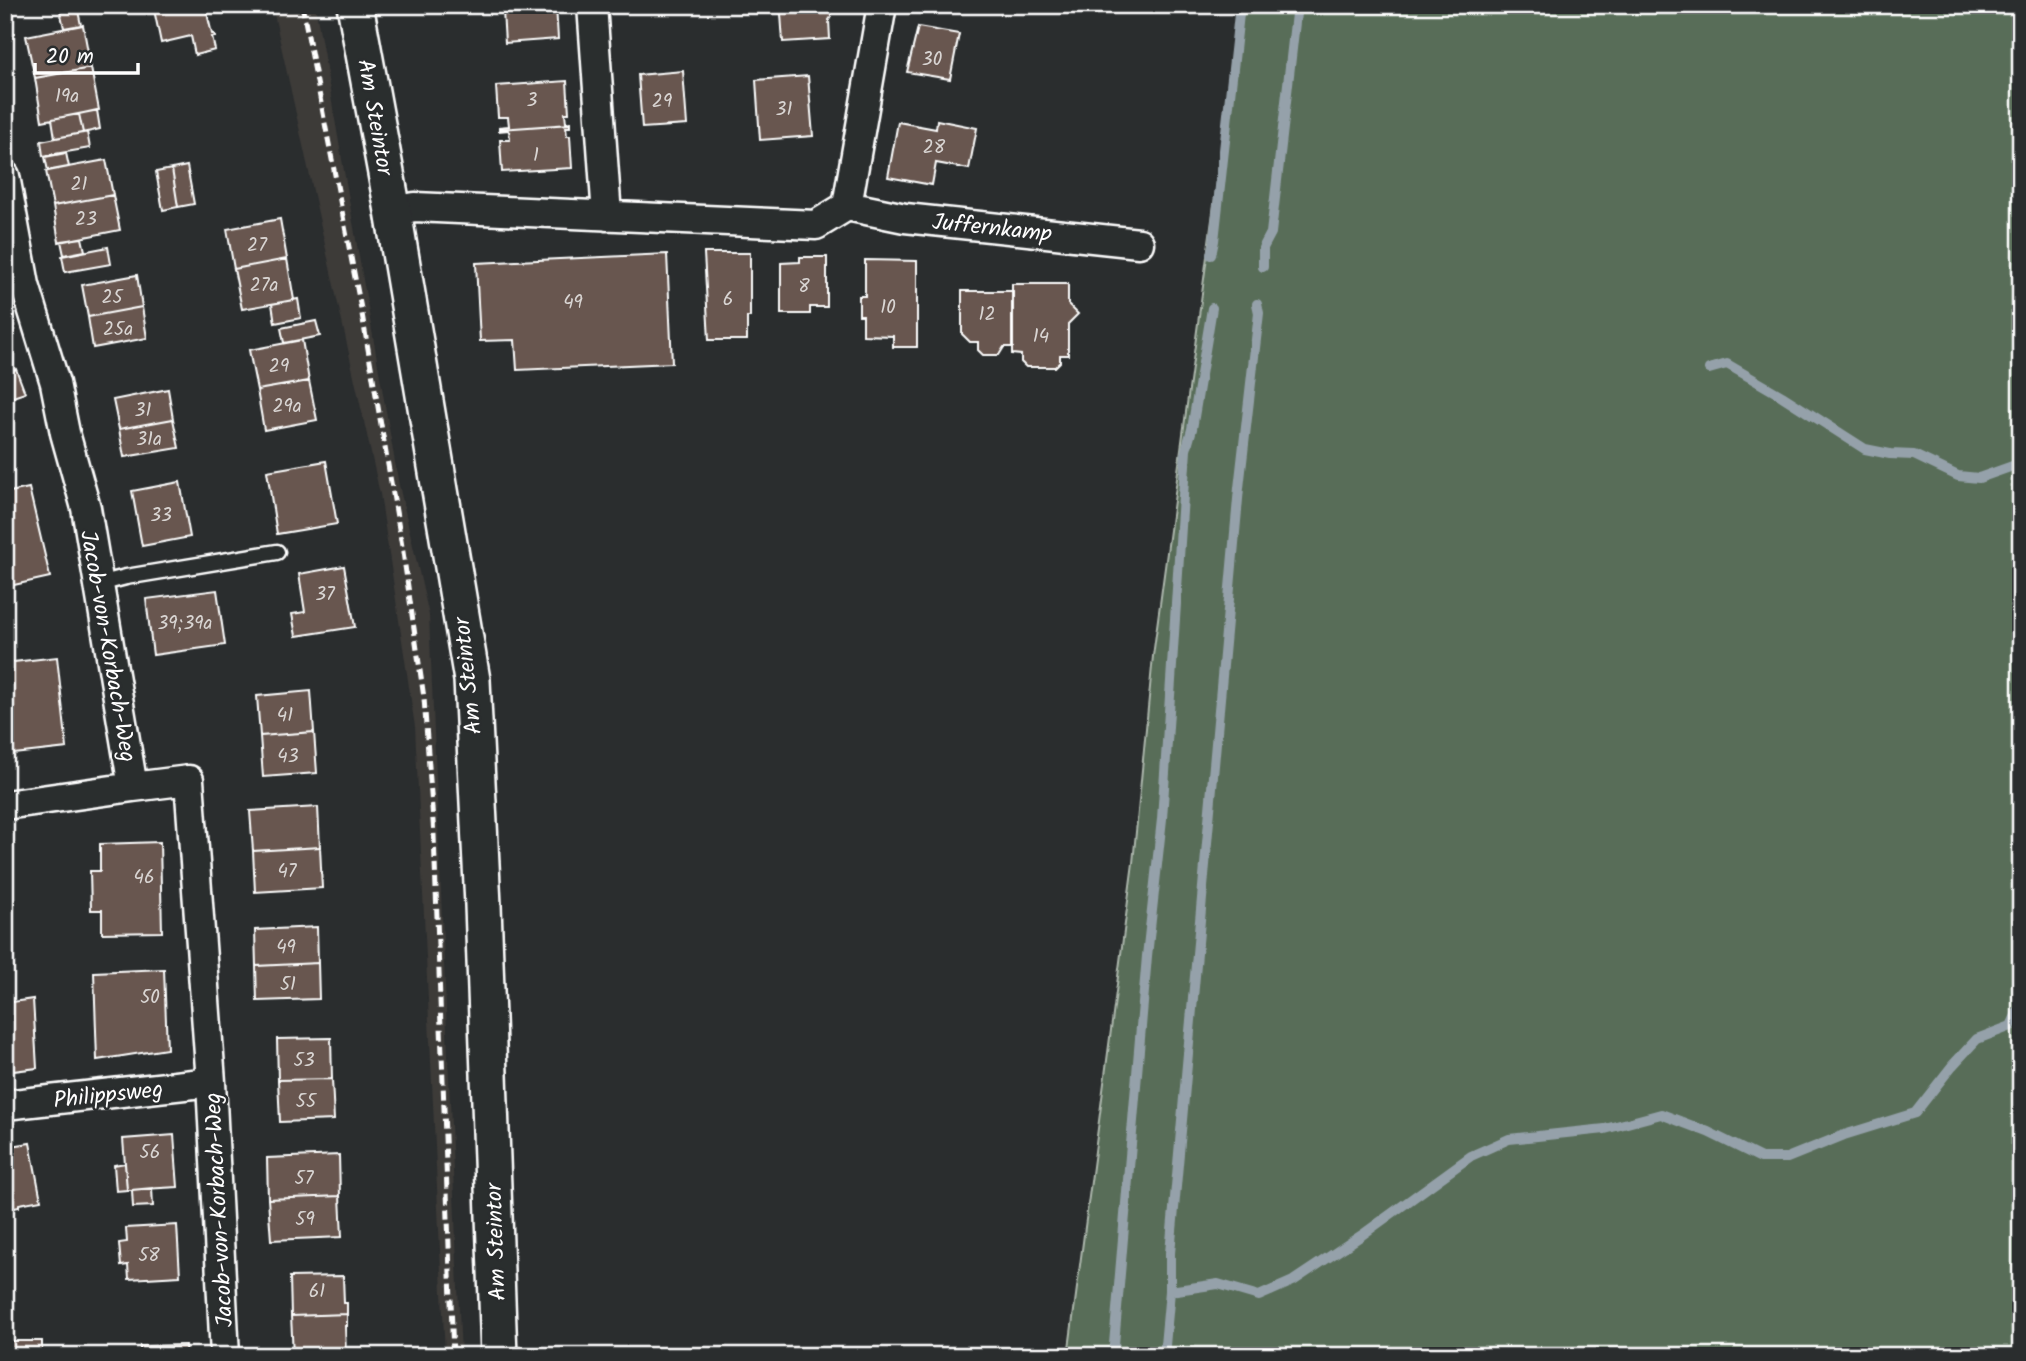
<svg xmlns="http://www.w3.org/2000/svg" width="2026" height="1361" viewBox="0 0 2026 1361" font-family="Kalam,sans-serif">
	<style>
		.built { fill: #3c3a38 }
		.green { fill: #586d59; stroke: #acb6ac; stroke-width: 2 }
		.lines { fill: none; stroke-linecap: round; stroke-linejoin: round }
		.stream { stroke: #95a1aa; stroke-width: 10 }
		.building { fill: #67574f; stroke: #fff; stroke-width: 2 }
		.service-casing { stroke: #fff; stroke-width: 19 }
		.minor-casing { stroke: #fff; stroke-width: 33 }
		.tertiary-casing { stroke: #fff; stroke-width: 40 }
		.service { stroke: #2a2d2e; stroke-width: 14 }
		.minor { stroke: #2a2d2e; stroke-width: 28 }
		.tertiary { stroke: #2a2d2e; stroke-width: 35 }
		.rail { stroke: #fff; stroke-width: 5; stroke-dasharray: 10 5; stroke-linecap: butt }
		.labels { text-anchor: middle; stroke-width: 5; stroke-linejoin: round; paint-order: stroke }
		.number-label { font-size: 19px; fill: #d9d5d3 }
		.street-label { font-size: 23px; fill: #fff; stroke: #2a2d2e }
	</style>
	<rect width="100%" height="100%" fill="#2a2d2e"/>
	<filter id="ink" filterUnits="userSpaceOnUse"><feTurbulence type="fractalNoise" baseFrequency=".0143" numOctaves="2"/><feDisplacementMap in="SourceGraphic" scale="14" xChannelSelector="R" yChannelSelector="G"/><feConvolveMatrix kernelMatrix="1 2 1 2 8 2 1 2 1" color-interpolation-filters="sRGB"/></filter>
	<g filter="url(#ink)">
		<path class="built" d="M272 5H315L399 485 429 615 461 1356H445L415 727 380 494Z"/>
		<path class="green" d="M1241 5H2021V1356H1068L1133 863 1153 656Z"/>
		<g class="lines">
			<path class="stream" d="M1211 255 1214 241 1240 5
				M1263 267V248L1271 233 1297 5
				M1709 369 1727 364 1782 396 1865 449 1890 454 1914 455 1958 476 1979 478 2021 463
				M1170 1291 1218 1284 1259 1296 1293 1281 1362 1235 1471 1156 1509 1139 1605 1129 1661 1114 1708 1132 1761 1158H1787L1844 1135 1915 1113 1952 1066 1977 1039 2011 1026 2021 1005
				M1113 1356 1147 956 1162 819 1186 450 1192 429 1212 308
				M1164 1356 1170 1291V1253L1239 488 1259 313 1257 304"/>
		</g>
		<path class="building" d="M153 5H205L212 34H214L215 37H212L215 50 195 55 191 36 161 43Z
			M489 5H546V8L490 12Z
			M776 5H828L831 10V17L829 20 830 39 783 42 781 14 776 9Z
			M77 6 81 25 64 28 60 10Z
			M546 6H556L558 39 505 43 503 11Z
			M83 25 91 68 35 78 26 36Z
			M918 27 959 34 950 79 907 72Z
			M91 68 99 110 42 121 35 78Z
			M683 71 687 125 642 128 638 75Z
			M808 76 813 136 760 140 756 80Z
			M567 81 569 113H565L566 123 570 122V124L499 129V127L509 126 508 117H498L496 86Z
			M97 110 100 129 83 133 79 114Z
			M79 114 83 133 55 138 52 119Z
			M937 120 977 128 969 169 936 163 932 185 888 177 898 122 936 129Z
			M570 124V127H566L567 136H570L572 168 502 172 500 140H510L509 130 499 131V129Z
			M87 132 90 148 43 156 41 141Z
			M66 153 69 167 48 171 45 157Z
			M106 160 113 195 53 206 46 171Z
			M187 166 194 204 178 207 172 169Z
			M172 169 178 207 163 210 156 172Z
			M113 195 120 230 59 242 53 206Z
			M280 219 287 259 234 269 227 229Z
			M82 238 85 251 64 255 61 241Z
			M108 247 111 264 65 272 62 256Z
			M704 253H750V317H747V340H709Z
			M667 254 672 363 517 370 515 340 480 341 476 263Z
			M800 257H827V307H810V314H781V263L800 262Z
			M287 259 294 300 242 309 234 269Z
			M865 260 917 261V347H893V336L863 335V315H859V296H865Z
			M137 275 142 307 88 317 82 285Z
			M1012 284H1068V304L1078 314 1068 324V355H1060V362L1055 367H1026L1021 362V355L1012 354Z
			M962 291H1013V347H1004L999 355H983L978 350V342H970L962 334Z
			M298 299 301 318 275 323 272 304Z
			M142 307 147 338 93 348 88 317Z
			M316 321 320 336 284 343 281 328Z
			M302 340 309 381 257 390 249 350Z
			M16 369 25 393 10 398 5 385V373Z
			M309 381 317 420 264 430 257 390Z
			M168 389 173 419 119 429 113 400Z
			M173 419 179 448 124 457 119 429Z
			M326 461 337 524 277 534 267 471Z
			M180 482 190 537 142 546 132 491Z
			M29 488 50 577 5 587V493Z
			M344 566 355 627 296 636 292 614 305 612 299 574Z
			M217 590 225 645 153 655 146 599Z
			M57 657 67 748 5 755V663Z
			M311 691 314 732 260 736 257 696Z
			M314 732 317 773 263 777 260 736Z
			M318 807 320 847 253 851 250 811Z
			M160 842 162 932 102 933V910H91L90 871H100V844Z
			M320 847 322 888 255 892 253 851Z
			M317 927 318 963 256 966 255 930Z
			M318 963 319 999 257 1001 256 966Z
			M164 969 167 1049 97 1060 94 972Z
			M33 999 37 1068 5 1072V1003Z
			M331 1038 332 1079 278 1080 277 1039Z
			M332 1079 334 1120 280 1122 278 1080Z
			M174 1135 178 1187 127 1190 123 1139Z
			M30 1143 41 1200 19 1204V1207L5 1210V1147Z
			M339 1155 340 1196 268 1199 267 1158Z
			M125 1163 127 1190 116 1191 114 1165Z
			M152 1188 153 1206 133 1207 132 1190Z
			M340 1196 342 1237 271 1240 268 1199Z
			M177 1225 180 1276 129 1279 128 1265 121 1266 119 1243 127 1242 126 1228Z
			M343 1276 344 1303H347V1314L291 1316 290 1277Z
			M347 1314V1326H345L346 1353 293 1355 291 1316Z
			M5 1341H42V1356H5Z
			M185 1345 186 1356H140V1346Z"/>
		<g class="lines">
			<defs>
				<path id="service" d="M99 584 126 577 277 552"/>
				<path id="minor" d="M592 5 607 216
					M5 176 25 285 55 383 65 433 86 508 133 787 189 780 211 1082 225 1356
					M847 206 905 218 1139 243
					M393 211 415 207 816 225 847 206 882 5
					M5 805 133 787
					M5 1105 211 1082"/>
				<path id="tertiary" d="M355 5 393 211 472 680 483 905 499 1356"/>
			</defs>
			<use href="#service" class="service-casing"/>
			<use href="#minor" class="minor-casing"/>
			<use href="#tertiary" class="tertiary-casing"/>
			<use href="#service" class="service"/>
			<use href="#minor" class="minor"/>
			<use href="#tertiary" class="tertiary"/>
			<path class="rail" d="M302 5 362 314 403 552 424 698 434 835 453 1356"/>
		</g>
	</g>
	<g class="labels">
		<g class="number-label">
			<text x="932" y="65">30</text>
			<text x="67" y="102">19a</text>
			<text x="532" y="106">3</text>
			<text x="662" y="107">29</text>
			<text x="784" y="115">31</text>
			<text x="934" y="153">28</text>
			<text x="536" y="161">1</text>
			<text x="79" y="190">21</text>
			<text x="86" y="225">23</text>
			<text x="257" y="251">27</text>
			<text x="264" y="291">27a</text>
			<text x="804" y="292">8</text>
			<text x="112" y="303">25</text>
			<text x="728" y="305">6</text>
			<text x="573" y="308">49</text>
			<text x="888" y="313">10</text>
			<text x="987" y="320">12</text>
			<text x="118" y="335">25a</text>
			<text x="1041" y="342">14</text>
			<text x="279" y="372">29</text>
			<text x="287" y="412">29a</text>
			<text x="143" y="416">31</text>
			<text x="149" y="445">31a</text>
			<text x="161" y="521">33</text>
			<text x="325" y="600">37</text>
			<text x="185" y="629">39;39a</text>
			<text x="285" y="721">41</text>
			<text x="288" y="762">43</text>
			<text x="287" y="877">47</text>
			<text x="144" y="883">46</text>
			<text x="286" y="953">49</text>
			<text x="288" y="990">51</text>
			<text x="150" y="1003">50</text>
			<text x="304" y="1066">53</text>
			<text x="306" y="1107">55</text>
			<text x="150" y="1158">56</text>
			<text x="304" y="1184">57</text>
			<text x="305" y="1225">59</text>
			<text x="149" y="1261">58</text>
			<text x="317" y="1297">61</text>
		</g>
		<g class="street-label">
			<text transform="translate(376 117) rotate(80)" y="8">Am Steintor</text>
			<text transform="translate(992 227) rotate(6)" y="8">Juffernkamp</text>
			<text transform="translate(109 646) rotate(80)" y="8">Jacob-von-Korbach-Weg</text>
			<text transform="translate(467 676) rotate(-96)" y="8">Am Steintor</text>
			<text transform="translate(108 1094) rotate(-6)" y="8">Philippsweg</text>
			<text transform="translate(218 1210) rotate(-93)" y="8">Jacob-von-Korbach-Weg</text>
			<text transform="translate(495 1242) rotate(-92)" y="8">Am Steintor</text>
		</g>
	</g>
	<rect width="2026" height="1361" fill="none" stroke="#2a2d2e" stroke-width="28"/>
	<rect x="14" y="14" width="1998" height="1333" fill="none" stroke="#fff" stroke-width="2.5" filter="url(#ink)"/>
	<path d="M35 63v10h103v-10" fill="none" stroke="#ffffff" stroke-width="3.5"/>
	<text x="46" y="63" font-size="21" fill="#ffffff" stroke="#2a2d2e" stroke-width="5" paint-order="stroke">20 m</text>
</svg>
